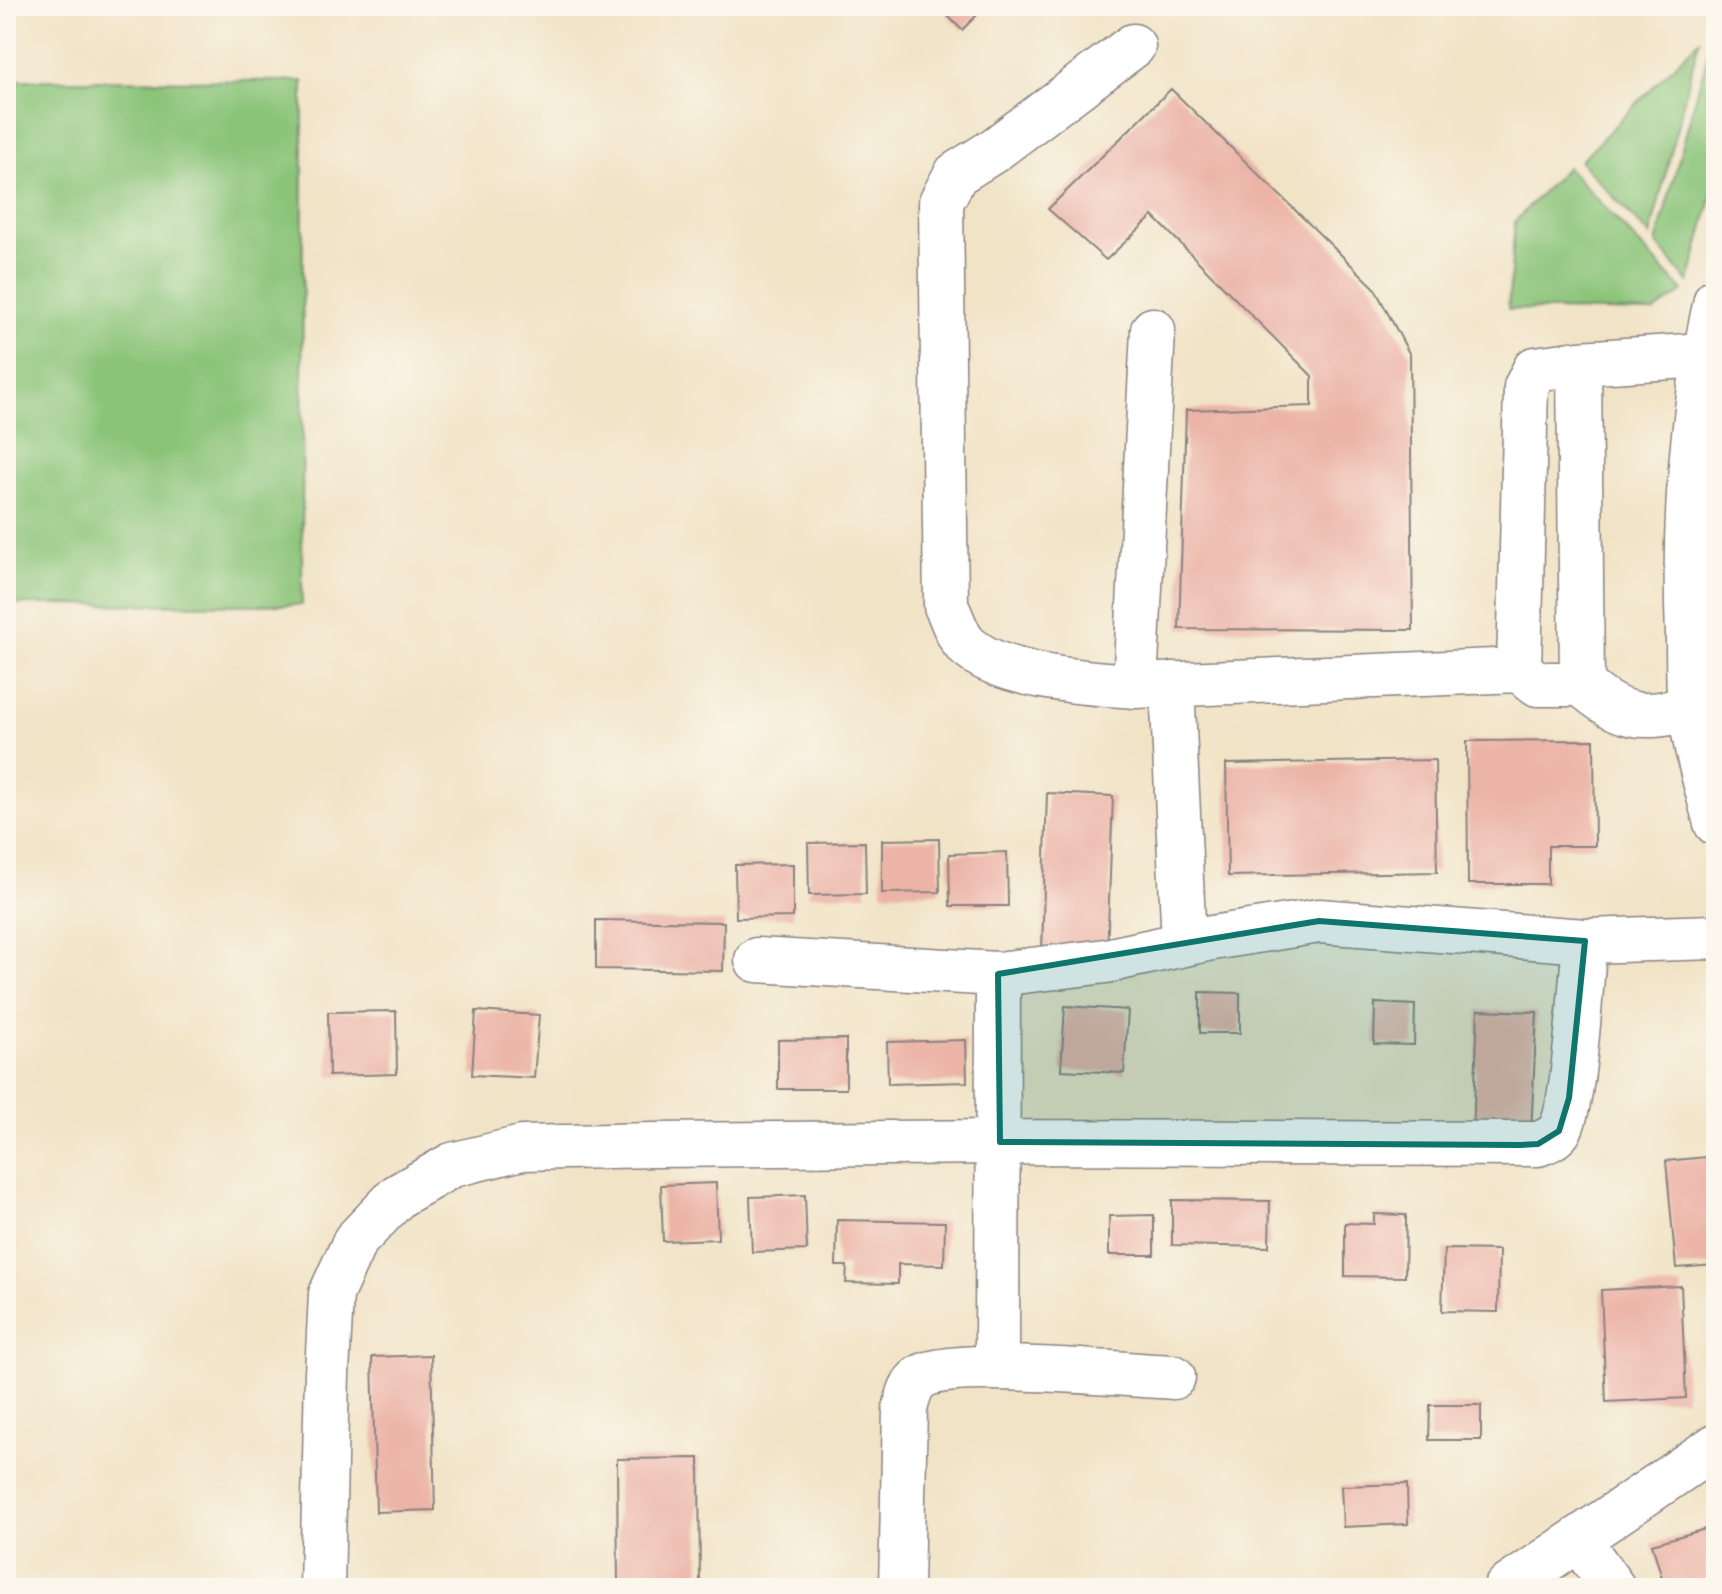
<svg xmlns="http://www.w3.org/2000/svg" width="1722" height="1594" viewBox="0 0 1722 1594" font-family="Caveat,sans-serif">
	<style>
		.green { fill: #8bc479; stroke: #56735a; stroke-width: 2 }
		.building { fill: #ecb4a7 }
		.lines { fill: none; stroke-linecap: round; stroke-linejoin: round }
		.minor-casing { stroke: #8a8280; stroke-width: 47 }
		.major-casing { stroke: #8a8280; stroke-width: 47 }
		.minor { stroke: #fff; stroke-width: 44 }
		.major { stroke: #fff; stroke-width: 44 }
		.marked { fill: #0f766e; fill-opacity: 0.2; stroke: #0f766e; stroke-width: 6; stroke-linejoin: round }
	</style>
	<rect width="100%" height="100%" fill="#fbf7ec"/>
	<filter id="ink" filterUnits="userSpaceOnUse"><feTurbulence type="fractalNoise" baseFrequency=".0125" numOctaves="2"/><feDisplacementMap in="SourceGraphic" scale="16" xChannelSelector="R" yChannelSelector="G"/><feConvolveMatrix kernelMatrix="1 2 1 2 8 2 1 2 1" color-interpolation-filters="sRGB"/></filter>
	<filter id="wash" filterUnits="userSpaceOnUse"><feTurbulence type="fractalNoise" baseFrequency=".006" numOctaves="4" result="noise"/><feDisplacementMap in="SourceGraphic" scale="32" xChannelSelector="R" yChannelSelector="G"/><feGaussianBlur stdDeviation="1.8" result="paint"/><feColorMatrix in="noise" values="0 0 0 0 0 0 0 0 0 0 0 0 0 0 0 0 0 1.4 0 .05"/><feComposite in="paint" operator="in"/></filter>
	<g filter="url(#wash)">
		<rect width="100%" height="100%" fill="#f1e3c6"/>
		<path class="green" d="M1716 24V179L1689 283 1656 243Z
			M1699 40 1650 236 1580 161Z
			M6 80 303 81 302 605 6 604Z
			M1567 167 1683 291 1654 312 1508 309 1515 221Z"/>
		<g id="blocks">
			<path class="building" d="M938 6H986L962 30Z
				M1171 89 1374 287 1410 355 1413 630 1179 629 1186 410 1312 406V376L1153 216 1106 260 1048 209Z
				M1594 740 1595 846H1548V884H1468L1467 741Z
				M1435 760 1437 872 1228 876 1226 764Z
				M1047 793 1113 796 1107 954 1042 951Z
				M939 839 940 892 882 893V840Z
				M865 842 866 894 809 895 808 843Z
				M1007 852 1008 906H950L949 854Z
				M793 864V917L736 918 735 865Z
				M596 920 724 922 723 971 596 969Z
				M1200 992 1240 993V1033H1200Z
				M1375 1003 1415 1005 1414 1045 1374 1044Z
				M1065 1006 1128 1010 1124 1073 1061 1070Z
				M1478 1010 1537 1012 1531 1133 1473 1131Z
				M396 1011 397 1074 329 1076 328 1012Z
				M476 1011 539 1015 534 1078 472 1075Z
				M846 1039V1089H778V1040Z
				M966 1040 967 1082 888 1084 887 1042Z
				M1716 1156V1265L1676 1268 1666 1161Z
				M716 1183 718 1239 663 1241 661 1185Z
				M805 1195 807 1250 752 1252 750 1197Z
				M1172 1200 1270 1201 1269 1247 1172 1245Z
				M1374 1214 1406 1215 1405 1277 1345 1276V1223L1374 1224Z
				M1154 1215V1255H1109V1216Z
				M837 1220 945 1222 944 1265 898 1264V1284L846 1283 847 1266H836Z
				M1444 1249 1499 1250 1498 1312 1442 1311Z
				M1681 1286 1686 1398 1606 1402 1601 1290Z
				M431 1355 435 1510 376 1512 372 1357Z
				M1430 1405H1481V1440H1429Z
				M699 1458 700 1588H618L617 1459Z
				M1407 1484 1408 1524 1343 1527 1341 1486Z
				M1716 1526V1588H1665L1652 1544Z"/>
		</g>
	</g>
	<g filter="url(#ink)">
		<use href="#blocks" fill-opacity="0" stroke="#8a8280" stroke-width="2"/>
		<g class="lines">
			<defs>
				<path id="minor" d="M1133 46 993 151 956 174 941 202 946 606C952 617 957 636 966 645 1001 678 1088 683 1135 686L1519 670
					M1579 363 1582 684
					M1172 684 1184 944
					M1135 686 1153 330
					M1690 708C1643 721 1619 718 1582 684H1538L1519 670 1526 387 1535 369 1579 363 1704 355
					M757 960 998 974 1106 961 1212 938 1319 921 1585 941 1716 937
					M997 1368 998 974
					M1578 1539 1613 1588
					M322 1588 327 1374 331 1294 355 1241 398 1196 452 1165 522 1148 654 1145 1000 1142 1538 1144C1546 1141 1554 1138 1559 1131 1575 1107 1581 977 1585 941
					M901 1588 905 1409C908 1398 910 1384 921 1377 953 1358 1128 1375 1173 1377
					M1506 1588 1716 1446"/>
				<path id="major" d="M1716 300C1692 409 1683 523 1688 635 1688 660 1688 685 1690 709 1695 747 1706 785 1716 823"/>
			</defs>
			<use href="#minor" class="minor-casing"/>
			<use href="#major" class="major-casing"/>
			<use href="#minor" class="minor"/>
			<use href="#major" class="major"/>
		</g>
	</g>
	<path class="marked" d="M1319 921 1585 941 1569 1098 1559 1131 1538 1144 1520 1145 1000 1142 998 974Z"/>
	<rect width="1722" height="1594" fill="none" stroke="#fbf7ec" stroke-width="32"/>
</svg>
